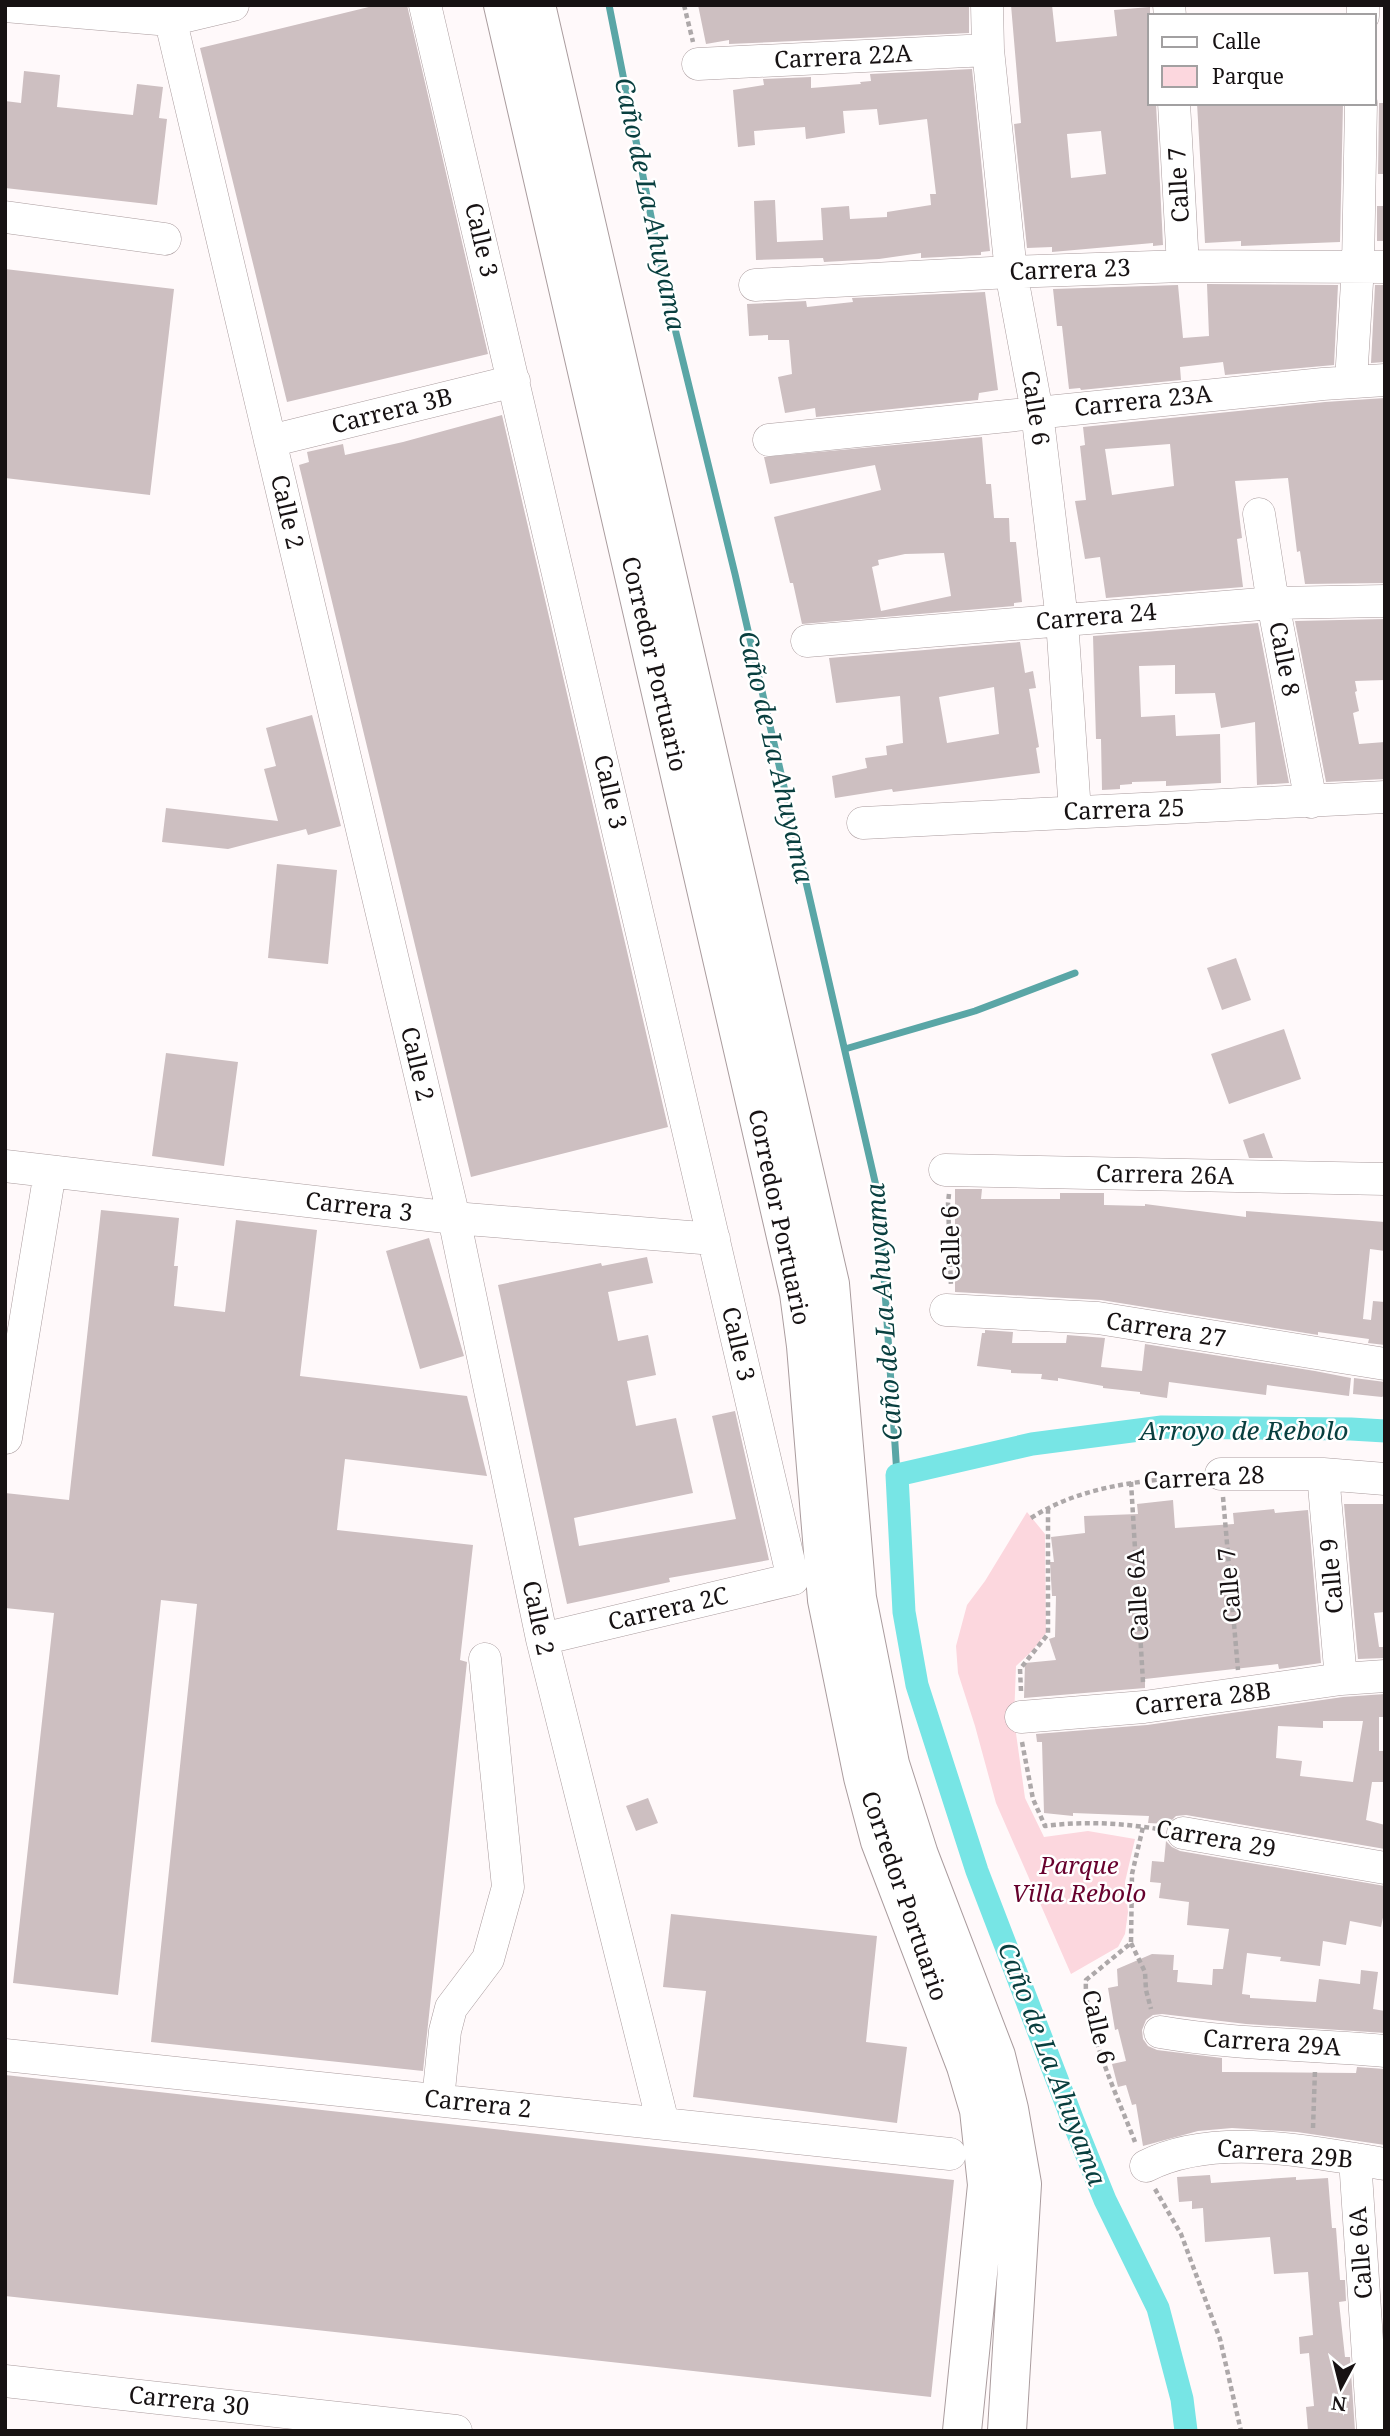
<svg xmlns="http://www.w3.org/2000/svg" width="1390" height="2436" viewBox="0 0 1390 2436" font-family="'Noto Serif',serif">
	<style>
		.green { fill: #fcd7de }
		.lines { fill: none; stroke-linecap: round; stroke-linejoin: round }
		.stream { stroke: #5aa6a6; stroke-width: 7 }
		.canal { stroke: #77e5e5; stroke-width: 23 }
		.building { fill: #cdbfc1; fill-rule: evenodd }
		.minor-casing { stroke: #aa9c9e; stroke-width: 33 }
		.major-casing { stroke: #aa9c9e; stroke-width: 40 }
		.path { stroke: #ada8a9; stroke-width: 4.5; stroke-dasharray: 5 3.5; stroke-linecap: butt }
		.minor { stroke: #fff; stroke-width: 32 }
		.major { stroke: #fff; stroke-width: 38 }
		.labels { text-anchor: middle; stroke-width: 5; stroke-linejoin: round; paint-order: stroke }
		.street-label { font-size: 24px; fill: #171213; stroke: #fff }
		.park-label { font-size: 24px; font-style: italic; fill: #67012d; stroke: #fff }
		.water-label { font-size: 26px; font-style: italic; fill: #093f3f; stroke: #fff }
	</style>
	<rect width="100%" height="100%" fill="#fff9fa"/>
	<path class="green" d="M1027 1512 1045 1534 1046 1633 1032 1651 1016 1666 1014 1719 1025 1798 1044 1837 1088 1831 1135 1839 1125 1882 1128 1912 1125 1934 1118 1947 1071 1974 996 1803 975 1726 958 1673 956 1646 967 1605 985 1581Z"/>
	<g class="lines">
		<path class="stream" d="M609 5 666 292 735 574 879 1199 897 1475
			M845 1049 975 1011 1075 973"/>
		<path class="canal" d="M1186 2431 1182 2399 1158 2308 1105 2200 1073 2121 977 1871 917 1685 904 1612 897 1475 1032 1444 1162 1427 1351 1429 1385 1431"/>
	</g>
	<path class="building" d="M377 5H407L488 354 287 402 200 48Z
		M698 5H969V33L729 44V40L706 44Z
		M1011 5H1052L1056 42 1117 36 1114 10 1150 7V103H1156L1163 245 1153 246V243L1052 252V247L1027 248 1014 124 1021 123ZM1101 131 1106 174 1071 178 1067 134Z
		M972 69 990 251 981 252V255L921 258V253L879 259 824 262 823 258 756 260 754 201 775 200 777 242 823 240 821 208 849 206 850 219 887 217V212L931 205 930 194H936L927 119 879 125 877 109 843 111 845 133 806 139 805 127 754 131 755 145 738 147 733 90 764 85 763 79 811 77V88L861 84 860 82 871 81 870 74Z
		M24 71 60 75 57 107 133 115 137 84 163 87 159 118 167 119 157 205 5 188V101L21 103Z
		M1197 103H1343L1340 242 1241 246V241L1205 243Z
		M1379 103H1385V174H1378Z
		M1377 206H1385V241H1377Z
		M5 269 174 289 150 495 5 478Z
		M1207 284 1338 285 1334 365 1225 375 1223 362 1180 367 1181 380 1081 390 1080 388 1069 389 1062 326H1057L1053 289 1178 285 1183 338 1209 336Z
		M1375 285H1385V362L1371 363Z
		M985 292 998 390 979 393 978 400 816 417 815 408 785 413 778 377 792 374 789 340H768V335L749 336 747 304 806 301 807 307 853 302 852 298Z
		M1385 398V583L1305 584 1300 551 1297 552 1288 478 1235 481 1242 538 1237 539 1243 587 1106 598 1100 557 1085 559 1075 501 1086 500 1080 446 1085 445 1083 427 1325 402ZM1170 444 1174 486 1112 495 1105 449Z
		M502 415 668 1127 471 1177 299 465 309 462 307 452 343 444 345 455 403 442Z
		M982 437 986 484H991L994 518H1009L1010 542H1016L1022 602 1014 603V606L802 624 793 583H790L774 517 881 490 875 465 770 484 764 457ZM944 553 951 596 881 611 872 567 879 565 878 560 905 554Z
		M1385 619V680L1355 681 1357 691 1355 692 1359 711 1353 713 1359 744 1385 742V779L1326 782 1295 621Z
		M1258 623 1289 783 1257 785 1255 722 1221 728 1215 693 1175 694V665L1139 666 1141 717 1175 715 1176 736 1220 734 1221 783 1166 786V781L1132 782V784L1120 785V789L1102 790 1101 739H1096L1093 636Z
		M1020 642 1025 673 1033 671 1036 688 1029 689 1039 747 1036 748 1040 773 893 792 892 789 835 798 832 776 867 768 865 758 887 755 886 746 903 743 900 696 836 703 829 658ZM994 687 999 734 947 743 939 697Z
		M312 715 341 826 308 835 306 829 228 849 162 842 166 808 278 821 264 769 276 766 266 728Z
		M277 864 337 870 328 964 268 958Z
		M1236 958 1251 1000 1222 1010 1207 968Z
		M1284 1029 1301 1079 1229 1104 1211 1054Z
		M166 1053 238 1062 224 1166 152 1156Z
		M1264 1133 1273 1158H1249L1243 1140Z
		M955 1189H982L981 1199H1060V1193H1104V1205L1145 1206V1204L1246 1217V1211L1385 1222V1251L1370 1249 1363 1319 1371 1320 1373 1301 1385 1302V1345L1368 1343 1369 1339 1318 1332V1335L1101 1300 955 1292Z
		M101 1210 179 1218 174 1266H178L174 1306 225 1312 236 1220 317 1230 300 1376 467 1396 487 1476 345 1459 337 1530 473 1545 460 1660 467 1662 423 2071 151 2042 197 1604 161 1600 118 1995 13 1983 54 1613 5 1608V1493L69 1500Z
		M429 1238 464 1356 420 1369 386 1251Z
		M647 1257 653 1283 608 1292 618 1341 648 1335 656 1375 627 1381 636 1426 676 1418 693 1493 574 1518 579 1546 736 1519 712 1416 735 1411 769 1560 669 1578 670 1582 567 1604 498 1285 601 1263 602 1266Z
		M985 1330 1013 1332 1012 1343H1066L1067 1335 1105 1338 1101 1367 1142 1371 1145 1344 1315 1371 1351 1378 1349 1396 1267 1385 1266 1395 1169 1382 1167 1398 1140 1394V1392L1103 1388V1386L1058 1378V1381L1041 1379 1042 1374 1011 1373V1370L977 1366 982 1333H985Z
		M1354 1378 1385 1382V1395L1382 1397 1353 1394Z
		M1173 1500 1175 1528 1234 1524 1233 1513 1274 1509 1275 1513 1308 1510 1321 1663 1279 1669 1278 1664 1145 1679V1688L1024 1698 1025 1663 1056 1660 1049 1639 1055 1637 1056 1596H1052L1050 1562H1054L1051 1537 1085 1533 1084 1516 1138 1514 1137 1504Z
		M1344 1504H1385V1612L1374 1613 1379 1647H1385V1658L1358 1659Z
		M1385 1694V1717H1379V1751H1385V1782H1372L1366 1820 1385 1825V1849L1186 1815 1176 1816 1168 1824 1148 1823 1149 1816 1073 1813V1816L1044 1813 1042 1742H1037L1036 1734 1147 1725 1343 1697ZM1323 1721H1363L1353 1782 1300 1776 1302 1761 1276 1758 1278 1726 1323 1728Z
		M648 1798 658 1823 636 1831 626 1806Z
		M1166 1841 1172 1847 1180 1851 1385 1886V1908L1381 1927 1350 1921 1346 1945 1323 1941 1320 1966 1280 1961 1281 1957 1247 1953 1242 1994 1250 1995V1998L1316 2002 1319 1979 1360 1984 1361 1970 1378 1972 1373 2009 1385 2011V2033L1246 2024 1162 2014 1153 2015 1146 2020 1142 2030 1143 2039 1148 2046 1157 2050 1222 2058V2072L1356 2073 1357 2067 1385 2069V2145L1297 2132 1232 2128 1198 2131 1143 2146 1136 2104 1132 2105 1126 2085 1118 2087 1112 2064 1126 2061 1118 2029 1115 2030 1108 1988 1118 1986 1117 1969 1152 1954 1174 1955 1173 1970H1178L1177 1982 1212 1985 1213 1969H1223L1229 1929 1187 1925 1189 1902 1159 1898 1161 1883 1150 1882 1152 1861 1164 1862Z
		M671 1914 877 1936 866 2042 907 2047 897 2123 693 2097 706 1991 663 1987Z
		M5 2075 954 2180 931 2397 5 2296Z
		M1210 2175 1211 2183 1296 2177V2180L1328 2178 1332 2228H1336L1340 2280H1345L1346 2301 1339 2302 1345 2357H1350L1355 2431H1308L1306 2407 1314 2406 1309 2353 1300 2354 1299 2337 1313 2335 1308 2272 1274 2274 1270 2237 1205 2242 1203 2208 1192 2209V2201L1179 2202 1177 2177Z"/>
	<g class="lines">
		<defs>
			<path id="minor" d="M167 5 454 1218 542 1639 663 2123
				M425 5 793 1579 542 1639
				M987 5 988 50 1011 272 1037 412 1062 620 1075 812
				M1169 5 1170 16
				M5 6 170 20 233 5
				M1363 16V5
				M698 64 988 50
				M1174 103 1183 266
				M5 217 165 239
				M755 285 1011 272 1183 266 1385 267
				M1351 381 1358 266 1361 103
				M769 440 1323 384 1385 380
				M270 441 514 381
				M1259 514 1273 603 1311 802
				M807 641 1273 603 1385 601
				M863 823 1385 797
				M5 1166 454 1218 714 1239
				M945 1170 1385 1179
				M946 1310 1098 1318 1385 1364
				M6 1438 50 1172
				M1221 1474H1323L1385 1479
				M1323 1474 1341 1679
				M1021 1717 1144 1707 1341 1679 1385 1676
				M1183 1833 1385 1868
				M1160 2032C1235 2045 1310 2044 1385 2051
				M5 2055 950 2154
				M438 2100 445 2031 451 2008 488 1959 508 1887 485 1659
				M1355 2159 1373 2431
				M1146 2166C1214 2131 1312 2152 1385 2164
				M5 2381 456 2431"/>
			<path id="major" d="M503 5 799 1293 806 1346 827 1600 863 1777 880 1841 966 2066 979 2110 987 2185 962 2431
				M536 5 830 1284 857 1598 890 1764 919 1855 996 2056 1009 2109 1022 2184 1007 2431"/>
		</defs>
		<use href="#minor" class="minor-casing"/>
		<use href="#major" class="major-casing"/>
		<path class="path" d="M684 5 693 42
			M949 1194 948 1203 951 1287
			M1131 1482 1143 1682
			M1223 1497 1238 1670
			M1031 1518C1081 1486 1139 1481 1197 1476
			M1021 1691 1020 1669 1048 1634V1508
			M1022 1742 1033 1799 1045 1826C1083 1821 1121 1823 1158 1829
			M1131 1943 1145 1972 1146 1990 1151 2009
			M1313 2128 1315 2070
			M1135 2142C1119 2100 1083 2024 1086 1980L1131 1943 1132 1874 1143 1827
			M1155 2189 1181 2234 1220 2339 1241 2431"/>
		<use href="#minor" class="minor"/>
		<use href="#major" class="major"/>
	</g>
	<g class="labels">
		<g class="street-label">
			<text transform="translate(843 57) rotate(-3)" y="8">Carrera 22A</text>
			<text transform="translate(1179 185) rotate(-93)" y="8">Calle 7</text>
			<text transform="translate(481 240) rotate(77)" y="8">Calle 3</text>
			<text transform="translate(1070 270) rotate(-2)" y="8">Carrera 23</text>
			<text transform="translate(1143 401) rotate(-6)" y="8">Carrera 23A</text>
			<text transform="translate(1035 408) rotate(81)" y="8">Calle 6</text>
			<text transform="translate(392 411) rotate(-14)" y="8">Carrera 3B</text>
			<text transform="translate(287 512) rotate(77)" y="8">Calle 2</text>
			<text transform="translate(1096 617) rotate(-5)" y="8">Carrera 24</text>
			<text transform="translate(1284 659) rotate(79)" y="8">Calle 8</text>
			<text transform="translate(654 664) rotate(77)" y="8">Corredor Portuario</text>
			<text transform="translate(610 792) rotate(77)" y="8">Calle 3</text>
			<text transform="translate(1124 810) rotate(-2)" y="8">Carrera 25</text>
			<text transform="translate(417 1064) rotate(77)" y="8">Calle 2</text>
			<text transform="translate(1165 1175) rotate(1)" y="8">Carrera 26A</text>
			<text transform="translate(359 1207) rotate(7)" y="8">Carrera 3</text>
			<text transform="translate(779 1217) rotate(78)" y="8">Corredor Portuario</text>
			<text transform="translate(951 1243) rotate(-91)" y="8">Calle 6</text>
			<text transform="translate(1166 1330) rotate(9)" y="8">Carrera 27</text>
			<text transform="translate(738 1344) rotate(77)" y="8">Calle 3</text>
			<text transform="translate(1204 1478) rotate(-3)" y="8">Carrera 28</text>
			<text transform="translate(1332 1576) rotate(-95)" y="8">Calle 9</text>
			<text transform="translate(1230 1585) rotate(-95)" y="8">Calle 7</text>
			<text transform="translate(1138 1595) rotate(-93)" y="8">Calle 6A</text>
			<text transform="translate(668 1609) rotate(-13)" y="8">Carrera 2C</text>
			<text transform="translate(538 1618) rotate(78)" y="8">Calle 2</text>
			<text transform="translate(1203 1699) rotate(-7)" y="8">Carrera 28B</text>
			<text transform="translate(1216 1839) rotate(10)" y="8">Carrera 29</text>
			<text transform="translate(904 1896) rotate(71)" y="8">Corredor Portuario</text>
			<text transform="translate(1098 2027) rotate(77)" y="8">Calle 6</text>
			<text transform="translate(1272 2043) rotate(4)" y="8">Carrera 29A</text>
			<text transform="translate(478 2104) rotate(6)" y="8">Carrera 2</text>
			<text transform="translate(1285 2154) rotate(5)" y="8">Carrera 29B</text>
			<text transform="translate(1361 2253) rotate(-94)" y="8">Calle 6A</text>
			<text transform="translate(189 2401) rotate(6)" y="8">Carrera 30</text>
		</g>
		<g class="park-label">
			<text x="1079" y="1874">Parque<tspan x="1079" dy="28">Villa Rebolo</tspan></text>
		</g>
		<g class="water-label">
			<text transform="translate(650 204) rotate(78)" y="9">Caño de La Ahuyama</text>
			<text transform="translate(776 757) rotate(77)" y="9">Caño de La Ahuyama</text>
			<text transform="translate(884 1312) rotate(-94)" y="9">Caño de La Ahuyama</text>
			<text x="1244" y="1440">Arroyo de Rebolo</text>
			<text transform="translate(1052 2064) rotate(69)" y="9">Caño de La Ahuyama</text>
		</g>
	</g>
	<rect width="1390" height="2436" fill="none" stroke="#171213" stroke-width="14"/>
	<rect x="1148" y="14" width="228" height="91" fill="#ffffff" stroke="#a2a0a1" stroke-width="2"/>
	<rect x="1162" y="37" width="35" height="10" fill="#ffffff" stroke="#a2a0a1" stroke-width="2"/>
	<text x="1212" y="49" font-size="21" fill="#171213">Calle</text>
	<rect x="1162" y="66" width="35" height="21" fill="#fcd7de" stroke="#a2a0a1" stroke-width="2"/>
	<text x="1212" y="84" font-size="21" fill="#171213">Parque</text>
	<g transform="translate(1341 2387) rotate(187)" stroke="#ffffff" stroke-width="5" paint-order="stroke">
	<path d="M0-5L12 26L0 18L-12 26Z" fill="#171213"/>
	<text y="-10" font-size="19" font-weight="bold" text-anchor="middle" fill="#171213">N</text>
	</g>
</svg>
